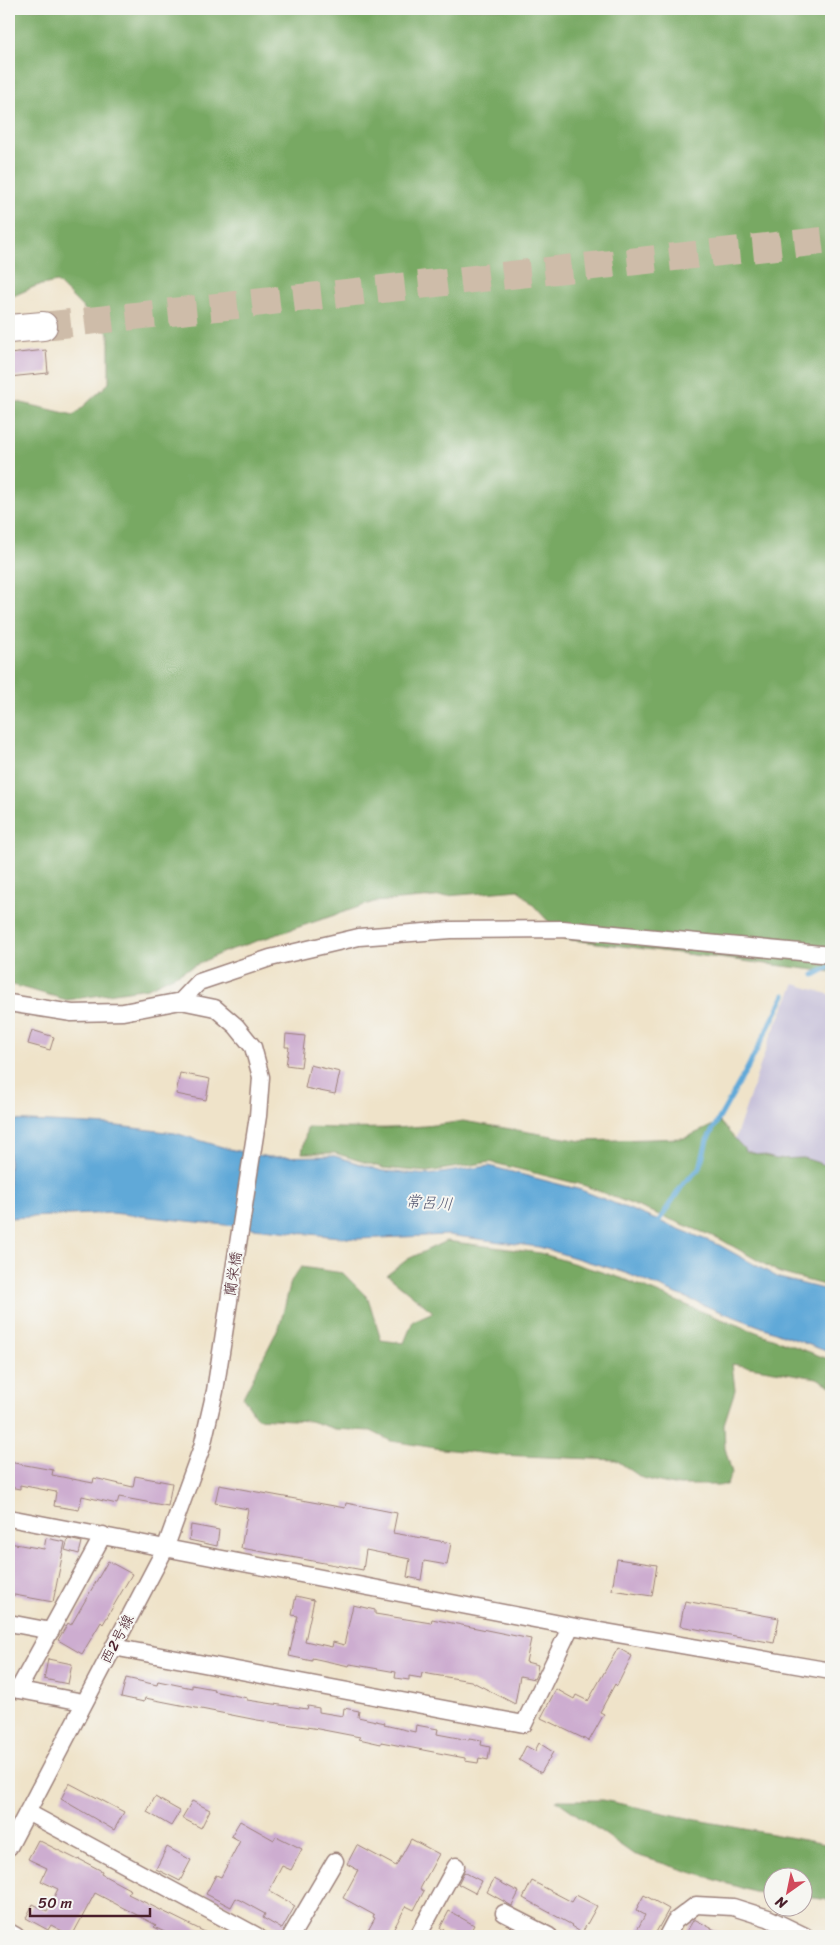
<svg xmlns="http://www.w3.org/2000/svg" width="840" height="1945" viewBox="0 0 840 1945" font-family="Sriracha,'Klee One',sans-serif">
	<style>
		.industrial { fill: #c6c0d9 }
		.forest { fill: #78a963; stroke: #616447 }
		.water { fill: #61a9d8; stroke: #566482 }
		.lines { fill: none; stroke-linecap: round; stroke-linejoin: round }
		.stream { stroke: #61a9d8; stroke-width: 5 }
		.building { fill: #cdadd0 }
		.motorway-tunnel { stroke: #cebca9; stroke-width: 28; stroke-dasharray: 28 14; stroke-linecap: butt }
		.minor-casing { stroke: #9c817a; stroke-width: 19 }
		.motorway-casing { stroke: #9c817a; stroke-width: 30 }
		.minor { stroke: #fff; stroke-width: 16 }
		.motorway { stroke: #fff; stroke-width: 28 }
		.labels { text-anchor: middle; stroke-width: 4; stroke-linejoin: round; paint-order: stroke }
		.street-label { font-size: 15px; fill: #4a1f2b; stroke: #f6f6f2 }
		.water-label { font-size: 16px; font-style: italic; fill: #535670; stroke: #f6f6f2 }
	</style>
	<rect width="100%" height="100%" fill="#f6f6f2"/>
	<filter id="ink" filterUnits="userSpaceOnUse"><feTurbulence type="fractalNoise" baseFrequency=".02" numOctaves="2"/><feDisplacementMap in="SourceGraphic" scale="10" xChannelSelector="R" yChannelSelector="G"/><feConvolveMatrix kernelMatrix="1 2 1 2 8 2 1 2 1" color-interpolation-filters="sRGB"/></filter>
	<filter id="wash" filterUnits="userSpaceOnUse"><feTurbulence type="fractalNoise" baseFrequency=".0096" numOctaves="4" result="noise"/><feDisplacementMap in="SourceGraphic" scale="20" xChannelSelector="R" yChannelSelector="G"/><feGaussianBlur stdDeviation="1.12" result="paint"/><feColorMatrix in="noise" values="0 0 0 0 0 0 0 0 0 0 0 0 0 0 0 0 0 1.4 0 .05"/><feComposite in="paint" operator="in"/></filter>
	<g filter="url(#wash)">
		<rect width="100%" height="100%" fill="#efe3c9"/>
		<path class="industrial" d="M795 984 831 995V1167L804 1158 776 1159 746 1151 735 1139 769 1040Z"/>
		<path class="forest" d="M9 9H831V972L565 939 519 890 374 902 221 953 148 988 67 1000 9 984V400L74 415 109 383V334L57 282 36 286 9 298Z
			M463 1121 582 1141 685 1138 720 1122 746 1151 776 1159 804 1158 831 1167V1287L780 1273 720 1239 583 1185 490 1162 427 1172 383 1168 335 1153H302L307 1127C360 1129 411 1130 463 1121Z
			M446 1241 540 1253 621 1278 708 1314 831 1360V1386L817 1378 732 1364 735 1390 724 1424 725 1448 732 1473 726 1485H673L642 1478 616 1460 500 1455 442 1449 391 1441 371 1431 335 1429 310 1421 257 1418 243 1397 280 1325 291 1281 301 1267 343 1273 368 1298 381 1340 404 1343 413 1321 433 1312 387 1275 408 1259Z
			M556 1800H603L697 1820 831 1845V1900L803 1897 802 1878H772V1894L754 1892 633 1854Z"/>
		<path class="water" d="M9 1120 109 1125 175 1133 229 1149 268 1157 335 1156 382 1171 428 1175 489 1166 581 1190 719 1245 779 1278 831 1291V1353L711 1308 623 1272 539 1247 448 1235 357 1239 112 1213 9 1218Z"/>
		<g class="lines">
			<path class="stream" d="M814 975 831 966
				M656 1225 684 1183 700 1168 707 1140 747 1069 785 995"/>
		</g>
		<g id="blocks">
			<path class="building" d="M46 350 48 373 9 377V354Z
				M32 1030 54 1037 50 1050 28 1044Z
				M286 1034 305 1036 301 1067 286 1065 289 1047H285Z
				M310 1065 340 1072 335 1094 305 1088Z
				M180 1073 210 1079 206 1100 176 1094Z
				M9 1462 53 1470 52 1475 93 1483 94 1478 133 1487 135 1476 172 1483 168 1506 119 1497 117 1504 82 1496 79 1510 54 1506 56 1492 20 1485V1489L9 1487Z
				M219 1485 345 1508 346 1503 397 1513 393 1533 451 1543 447 1565 424 1561 421 1580 407 1577 410 1559 366 1550 363 1570 241 1548 248 1509 215 1503Z
				M191 1525 219 1530 217 1546 189 1540Z
				M46 1538 65 1542 53 1602 9 1594V1543L44 1549Z
				M68 1539 82 1542 79 1554 65 1550Z
				M617 1559 657 1565 652 1596 612 1590Z
				M108 1561 132 1574 103 1624 101 1622 82 1654 58 1640 68 1623 71 1625Z
				M296 1596 314 1600 305 1641 332 1647 333 1642 344 1645 353 1605 375 1610V1614L431 1623 432 1619 531 1639 526 1662 538 1665 536 1675 534 1679 520 1676 515 1704 471 1681 422 1673 421 1678 409 1676V1680L395 1678 396 1672 350 1664 349 1666 312 1658V1661L289 1656 298 1616 292 1615Z
				M685 1601 779 1618 774 1643 680 1626Z
				M618 1648 632 1656 617 1686 615 1684 600 1712 604 1714 589 1741 541 1718 556 1689 574 1699 576 1695 588 1701Z
				M48 1659 72 1664 68 1684 44 1679Z
				M126 1678 157 1685 158 1681 192 1688V1685L214 1689 213 1691 247 1698V1700L307 1709 308 1706 319 1708V1712L343 1716 344 1708 359 1711 358 1717 385 1723 384 1725 415 1732 416 1725 438 1729 437 1734 469 1740V1738L482 1740 481 1745 490 1747 488 1760 479 1758 478 1763 465 1761V1758L381 1742V1744L359 1739 360 1737 313 1728 257 1720 145 1698 144 1702 121 1697Z
				M539 1743 553 1752 541 1773 519 1760 526 1746 535 1751Z
				M69 1783 124 1812 114 1830 61 1799Z
				M155 1797 180 1811 171 1826 147 1812Z
				M192 1801 210 1810 201 1828 182 1818Z
				M240 1821 274 1840 276 1836 302 1849 291 1870 282 1866 269 1891 295 1906 282 1929 263 1918 265 1914 236 1898 231 1907 206 1894 216 1875 221 1877 240 1841 231 1836Z
				M411 1839 439 1854 420 1889 424 1891 414 1910 406 1906 390 1936H365L375 1918 373 1917 374 1915 343 1898 358 1870 347 1864 357 1845 396 1866Z
				M38 1840 78 1860 79 1859 102 1871 101 1874 131 1890 128 1894 213 1936H173L154 1927 156 1925 95 1893 72 1936 51 1925 48 1930 26 1918 33 1904 47 1911 58 1889 41 1881 47 1868 28 1859Z
				M167 1847 191 1860 180 1881 156 1869Z
				M464 1872 481 1881 475 1893 458 1884Z
				M494 1879 519 1892 512 1906 487 1892Z
				M532 1881 572 1902 576 1895 597 1906 582 1933 571 1926 572 1925 523 1898Z
				M644 1895 669 1909 654 1936H634L645 1915 636 1910Z
				M449 1911 474 1925 468 1936H456L440 1928Z
				M694 1919 726 1936H684Z"/>
		</g>
	</g>
	<g filter="url(#ink)">
		<use href="#blocks" fill-opacity="0" stroke="#9c817a" stroke-width="1"/>
		<g class="lines">
			<path class="motorway-tunnel" d="M43 326 831 240"/>
			<defs>
				<path id="minor" d="M181 1001 199 982 270 958 359 937 451 930 563 929 831 955
					M9 1003 72 1013 123 1012 181 1001 215 1008 236 1026 253 1047 261 1077 258 1116 215 1391 202 1447 165 1549 9 1847
					M9 1518 571 1626 831 1671
					M9 1623 51 1631
					M113 1647 524 1724 571 1626
					M9 1688 83 1702
					M18 1690 103 1535
					M27 1812 257 1936
					M504 1913 549 1936
					M9 1932 16 1936
					M291 1936 335 1861
					M418 1936 456 1866
					M667 1936 675 1921 696 1905 733 1907 768 1918 805 1936"/>
				<path id="motorway" d="M9 329 43 326"/>
			</defs>
			<use href="#minor" class="minor-casing"/>
			<use href="#motorway" class="motorway-casing"/>
			<use href="#minor" class="minor"/>
			<use href="#motorway" class="motorway"/>
		</g>
	</g>
	<g class="labels">
		<g class="street-label">
			<text transform="translate(233 1274) rotate(-81)" y="5">蘭栄橋</text>
			<text transform="translate(117 1639) rotate(-62)" y="5">西2号線</text>
		</g>
		<g class="water-label">
			<text transform="translate(429 1202) rotate(4)" y="6">常呂川</text>
		</g>
	</g>
	<rect width="840" height="1945" fill="none" stroke="#f6f6f2" stroke-width="30"/>
	<g transform="translate(788 1892) rotate(213)"><circle r="24" fill="#f6f6f2" stroke="#b1a0a2"/>
	<path d="M0-4L9 19L0 12L-9 19Z" fill="#d1495b"/>
	<text y="-8" font-size="14" font-weight="bold" text-anchor="middle" fill="#4a1f2b">N</text>
	</g>
	<path d="M30 1908v8h120v-8" fill="none" stroke="#4a1f2b" stroke-width="2.5"/>
	<text x="38" y="1908" font-size="15" fill="#4a1f2b" stroke="#f6f6f2" stroke-width="4" paint-order="stroke">50 m</text>
</svg>
